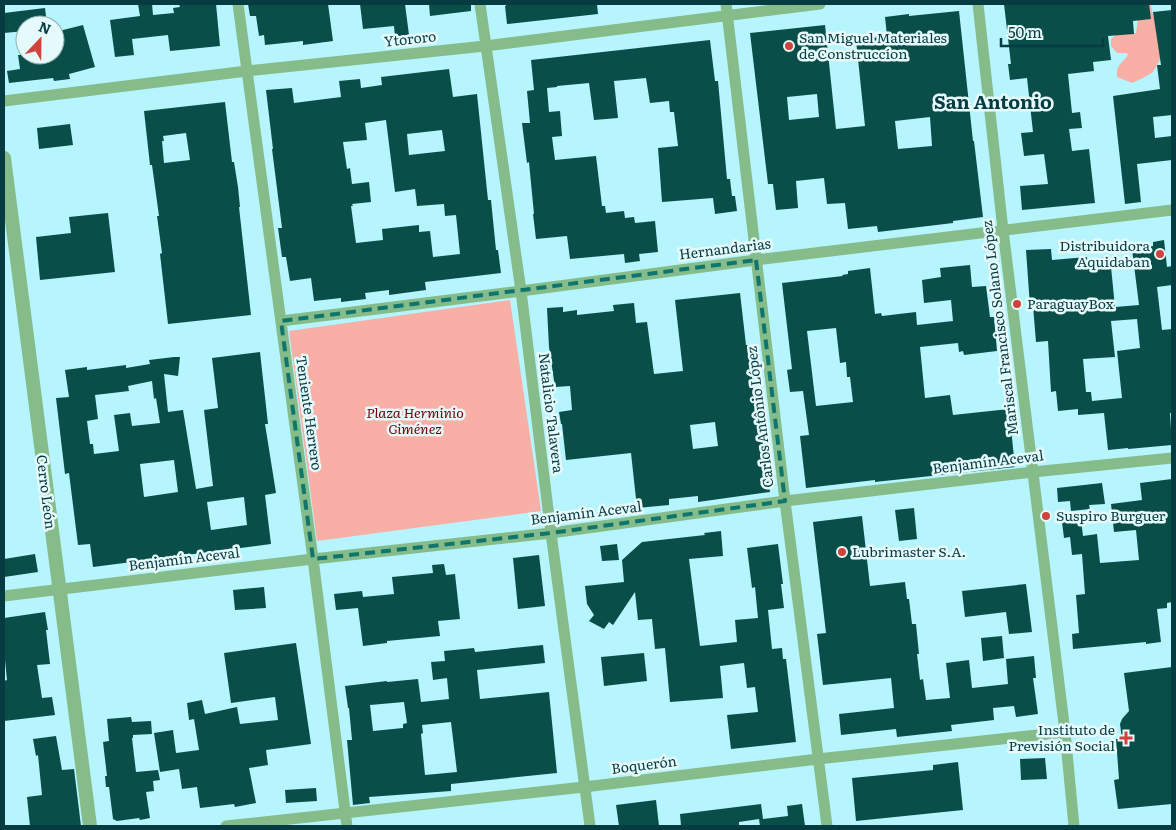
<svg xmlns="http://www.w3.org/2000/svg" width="1176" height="830" viewBox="0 0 1176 830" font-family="Literata,serif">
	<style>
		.green { fill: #f8afa6 }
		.building { fill: #0a4e49; fill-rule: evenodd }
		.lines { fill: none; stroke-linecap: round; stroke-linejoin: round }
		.minor { stroke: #85bc8a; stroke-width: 11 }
		.tertiary { stroke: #85bc8a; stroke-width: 14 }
		.marked { fill: none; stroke: #0f766e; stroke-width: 4; stroke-dasharray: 10 6; stroke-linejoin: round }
		.poi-dot { fill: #d0423c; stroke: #e6fafc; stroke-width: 2 }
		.labels { text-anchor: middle; stroke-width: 5; stroke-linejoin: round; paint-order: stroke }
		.poi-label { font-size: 14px; fill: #053b41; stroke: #e6fafc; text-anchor: start }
		.street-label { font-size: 14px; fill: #053b41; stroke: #e6fafc }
		.park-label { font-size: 14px; font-style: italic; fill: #6f0007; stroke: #e6fafc }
		.district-label { font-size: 19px; font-weight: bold; fill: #053b41; stroke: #e6fafc }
	</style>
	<rect width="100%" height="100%" fill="#b6f5fd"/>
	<path class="green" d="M1143 4H1151L1152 12 1168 45 1153 72 1143 78 1132 83 1117 77C1116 64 1121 65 1128 55L1127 53H1117L1111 46V39L1117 34 1136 33 1138 17 1143 10Z
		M510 300 541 511 317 541 289 331Z"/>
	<path class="building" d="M138 4H152L153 15 174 13 173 8 180 7 179 4H216L220 46 170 51 168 35 132 39 134 55 115 57 110 20 140 16Z
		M248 4H328L333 41 303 45V41L265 45 264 35 259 36 256 16H250Z
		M360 4H405L409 35 395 37 394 26 363 29Z
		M429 4H471V11L430 16Z
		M506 4H597L598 14 507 24 505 6H506Z
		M1004 4H1149L1151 19 1133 21 1134 34 1108 36 1111 60 1093 62 1094 71 1068 74 1072 113 1080 112 1082 128 1069 129 1072 151 1089 149 1095 203 1022 210 1020 186 1048 184 1044 154 1024 156 1021 133 1033 132 1027 78 1010 80 1008 64H1011Z
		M45 8 47 25H25V31L4 33V13Z
		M1172 10V115L1153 117 1155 138 1172 136V160L1137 164 1141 202 1125 204 1113 96 1160 89 1157 65H1161L1153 12Z
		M959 11 973 141H974L983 217 953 221V223L878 232 877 226 848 229 845 203 827 204 824 178 796 181 798 208 776 210 773 184H768L750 33 825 25 836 129 865 126 856 40 887 36 885 17 909 14V16ZM817 94 819 117 789 120 787 97ZM930 117 932 146 898 149 895 121Z
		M83 25 95 67 69 74 70 79 54 81 53 78 9 83 7 71 20 69 18 55H55V32Z
		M710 40 715 81H718L727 179H730L732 196H735L737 211 715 214 713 198 662 202 658 148 678 146 674 112H670L669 101 650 103 646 78 614 81 618 118 594 120 589 83 557 86V87L547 88 549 112 560 111 562 136 552 137 555 160 596 156 602 206H605L606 213 624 211 625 218 634 217 635 223 655 221 658 252 639 254 640 261 625 263 624 254 570 259 567 236 536 239 533 214H534L530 173 529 162 527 163 522 123H530L527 91 534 90 531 60Z
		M449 69 453 97 477 94 488 200H491L496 250H498L501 273 425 282 426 290 389 295V290L365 293 366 299 341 302V298L314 301 311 278 290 281 286 257H282L278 228H282L272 149H273L266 90 292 88 294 103 341 97 339 81 360 79 361 88 382 85 381 77ZM386 120 395 192 415 189 417 206 444 204 445 216 456 215 460 254 433 257 430 231 419 232V225L382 229 383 240 356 243 351 206H353L352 204 371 202 369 182 352 184 350 168 347 169 343 142 367 140 365 123ZM442 130 445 151 409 155 407 134Z
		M225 102 232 162H234L238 187 240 207H239L251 315 168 324 160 254 162 253 157 216H159L152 165H150L144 111ZM186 133 190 160 164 163 162 141H164L163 136Z
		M70 124 73 145 39 149 37 128Z
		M108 213 115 272 40 280 36 237 71 233 69 217Z
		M1164 240 1167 267 1172 266V285L1157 287 1162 330 1172 329V413H1170L1172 445 1128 449V448L1108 450 1104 413 1078 415V409L1058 411 1056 391 1051 392 1048 341 1036 342 1033 306H1030L1026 250 1051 249 1052 260 1087 257V259L1110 257 1115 307 1139 305 1132 249 1153 246V242ZM1137 319 1140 348 1117 351 1122 398 1092 401 1091 392H1086L1083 359 1115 357 1111 321Z
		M970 265 972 287 986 286 990 317H994L997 351 964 355 963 351 959 352 958 343 920 347 925 398 950 395 953 415 1009 409 1015 467 875 482V480L806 488 800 436 809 435 803 391 790 392 787 370 792 369 782 283 843 276 842 275 848 274V271L870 268 875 314 881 313 882 316 916 312 917 325 953 321 951 300 924 303 922 280 941 277 940 268ZM836 328 840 363 846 362 847 377H850L853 402 816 406 807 331Z
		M740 293 746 345H748L754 394H758L762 437 770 492 698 502V496L669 499V505L637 508 631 453 566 460 562 424H561L559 412 572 410 570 386 555 387 549 347 547 308 563 307V312L577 310V315L614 311 613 305 634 303 636 323 647 322 654 374 683 371 675 300ZM715 422 718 446 693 449 690 425Z
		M260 352 268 424H265L276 493 265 495 271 544 93 567 90 544 78 545 69 473 65 474 56 398 69 397 65 370 87 367V370L126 365V368L150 364 149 360 174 357H180L178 376 164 374 168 412 183 410 196 489 213 486 204 410 218 408 212 358ZM152 381 154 399 156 398 160 423 132 426 130 413 114 415 119 451 94 454 93 444H90L87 421 98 419 95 395 129 391 128 386ZM174 460 178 492 144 497 140 464ZM244 497 247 525 211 530 207 502Z
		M1172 479V602L1167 603V608L1157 609 1161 642 1146 644V642L1073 649 1072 634 1079 633 1076 595 1085 594 1082 554 1072 555 1070 537 1064 538 1062 522 1081 520 1083 536 1097 534 1100 563 1139 560 1136 530 1114 532 1111 504 1142 500 1140 483Z
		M1102 483 1105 504 1089 505 1090 509 1071 511 1070 501 1058 502 1057 488Z
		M914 508 917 539 899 541 895 510Z
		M862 516 870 586 905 582 907 599H909L912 624H916L919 654H917L920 680 923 679 926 700 950 698 946 663 969 660 972 688 1008 684 1006 659 1034 656 1036 678H1033L1038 714 1016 717 1014 706 993 708 994 720 951 725 952 731 897 737 896 729 841 735 839 714 894 708 891 678 823 685 817 634 826 633 813 522Z
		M721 531 723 556 689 559 700 646 737 642 735 620 758 618 755 587 752 588 747 548 778 544 783 584H781L784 608 768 610 772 649 782 648 783 659H786L796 742 731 749 727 715 758 712 755 687 747 688 744 663 720 666 723 698 670 702 665 648 655 649 652 619 638 620 635 592 613 625 609 622 604 629 589 621 594 615 587 604 585 586 624 582 622 560 642 542 705 535 704 533Z
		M617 544 619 560 602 561 600 546Z
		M35 554 38 572 4 577V559Z
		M539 555 545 606 518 609 513 558Z
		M444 564 446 575 455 574 460 619 438 621 440 636 387 641V643L363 646 358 608 336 610 334 594 362 591 363 597 394 594 392 577 433 573 432 565Z
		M1026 584 1032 632 1009 634 1006 612 965 617 962 591Z
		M264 587 266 608 235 610 233 590Z
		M45 612 48 630H46L50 664 37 665 42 698 52 697 55 715 4 721V681L7 680 4 650V618Z
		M1002 636 1004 658 983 661 981 638Z
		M296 643 311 744 266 750 268 765 249 768 256 803 235 807 234 804 200 808 197 787 182 789 179 769 160 772 154 733 173 730 176 753 199 750 194 719 189 720 187 703 202 700 205 714 237 707 240 724 278 720 275 697 231 703 224 653Z
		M543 645 545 663 477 670 480 699 549 692 557 773 451 784V791L369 797 370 803 353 805 347 740H352L349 708H348L345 686 387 681V682L418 679 421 702 449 699 447 678 433 680 431 662 445 661 444 651 474 648 475 652ZM404 702 407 723 403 724V728L373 731 370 705ZM451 722 457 772 425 775 421 734 423 733 422 725Z
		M644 653 647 681 604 686 601 657Z
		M1172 667V804L1118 809 1114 780 1119 779 1116 739H1122L1120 724 1122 719 1129 711 1124 673Z
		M131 717 132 722 151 721 152 734 133 735V738H132L136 772 158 770 160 780 153 781 154 791 146 792 150 818 140 820 139 818 117 821 113 819 109 787H106L105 776H107L103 742 109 741 107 719Z
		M56 736 62 770 74 769 81 826H30L27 797 42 795 38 755 36 756 33 739Z
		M1045 758 1047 779 1021 780 1020 759Z
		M958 762 963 810 856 821 852 778 933 770V765Z
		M316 788 317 801 286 803 285 790Z
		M656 800 659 826H619L616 805Z
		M761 804 763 819 788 816 787 806 802 804 805 826H760L759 819 739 822V826H681L680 814Z"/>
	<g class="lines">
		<path class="minor" d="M238 4 313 559 347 826
			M480 4 521 291 551 533 590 826
			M726 4 785 501 827 826
			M978 4 1003 230 1065 732 1074 826
			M4 101 247 71 485 46 820 4
			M281 321 521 291 756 260 1172 210
			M4 596 313 559 551 533 785 501 1033 472 1172 458
			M226 826 584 787 818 759 1065 732"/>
		<path class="tertiary" d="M4 158 90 826"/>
	</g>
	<path class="marked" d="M756 260 785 501 551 533 313 559 281 321Z"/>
	<g class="poi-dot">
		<circle cx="789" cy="46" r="5"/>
		<circle cx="1160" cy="254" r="5"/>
		<circle cx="1017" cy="304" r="5"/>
		<circle cx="1046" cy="516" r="5"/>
		<circle cx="842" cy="552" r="5"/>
		<path d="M1123.5 730.5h5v5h5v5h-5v5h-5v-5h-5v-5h5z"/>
	</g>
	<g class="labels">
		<g class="poi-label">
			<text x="799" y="43">San Miguel Materiales<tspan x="799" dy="16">de Construccíon</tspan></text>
			<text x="1150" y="251" text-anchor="end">Distribuidora<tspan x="1150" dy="16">Aquidaban</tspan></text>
			<text x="1027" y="309">ParaguayBox</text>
			<text x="1056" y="521">Suspiro Burguer</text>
			<text x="852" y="557">Lubrimaster S.A.</text>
			<text x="1115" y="735" text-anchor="end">Instituto de<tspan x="1115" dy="16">Previsión Social</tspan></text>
		</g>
		<g class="street-label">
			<text transform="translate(410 39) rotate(-6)" y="5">Ytororo</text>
			<text transform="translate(725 249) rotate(-7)" y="5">Hernandarias</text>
			<text transform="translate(1000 328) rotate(-97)" y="5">Mariscal Francisco Solano López</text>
			<text transform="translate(309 413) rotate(82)" y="5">Teniente Herrero</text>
			<text transform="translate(551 413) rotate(83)" y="5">Natalicio Talavera</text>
			<text transform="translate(760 417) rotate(-97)" y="5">Carlos Antônio López</text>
			<text transform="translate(988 462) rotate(-7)" y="5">Benjamín Aceval</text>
			<text transform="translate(46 492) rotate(83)" y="5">Cerro León</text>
			<text transform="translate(586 513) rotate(-7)" y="5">Benjamín Aceval</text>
			<text transform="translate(184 559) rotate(-7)" y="5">Benjamín Aceval</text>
			<text transform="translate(644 765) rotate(-7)" y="5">Boquerón</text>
		</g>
		<g class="park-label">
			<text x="415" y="418">Plaza Herminio<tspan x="415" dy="16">Giménez</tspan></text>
		</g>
		<g class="district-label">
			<text x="993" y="109">San Antonio</text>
		</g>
	</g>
	<rect width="1176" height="830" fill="none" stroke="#053b41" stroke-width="10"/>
	<g transform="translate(40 40) rotate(22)"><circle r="24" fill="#e6fafc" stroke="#8caeb1"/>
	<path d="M0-4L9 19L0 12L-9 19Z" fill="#d0423c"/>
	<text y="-8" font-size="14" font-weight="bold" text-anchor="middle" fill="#053b41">N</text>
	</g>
	<path d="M1001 38v8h102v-8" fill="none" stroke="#053b41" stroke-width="2.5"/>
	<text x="1008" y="38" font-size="15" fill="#053b41" stroke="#e6fafc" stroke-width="4" paint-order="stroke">50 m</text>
</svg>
